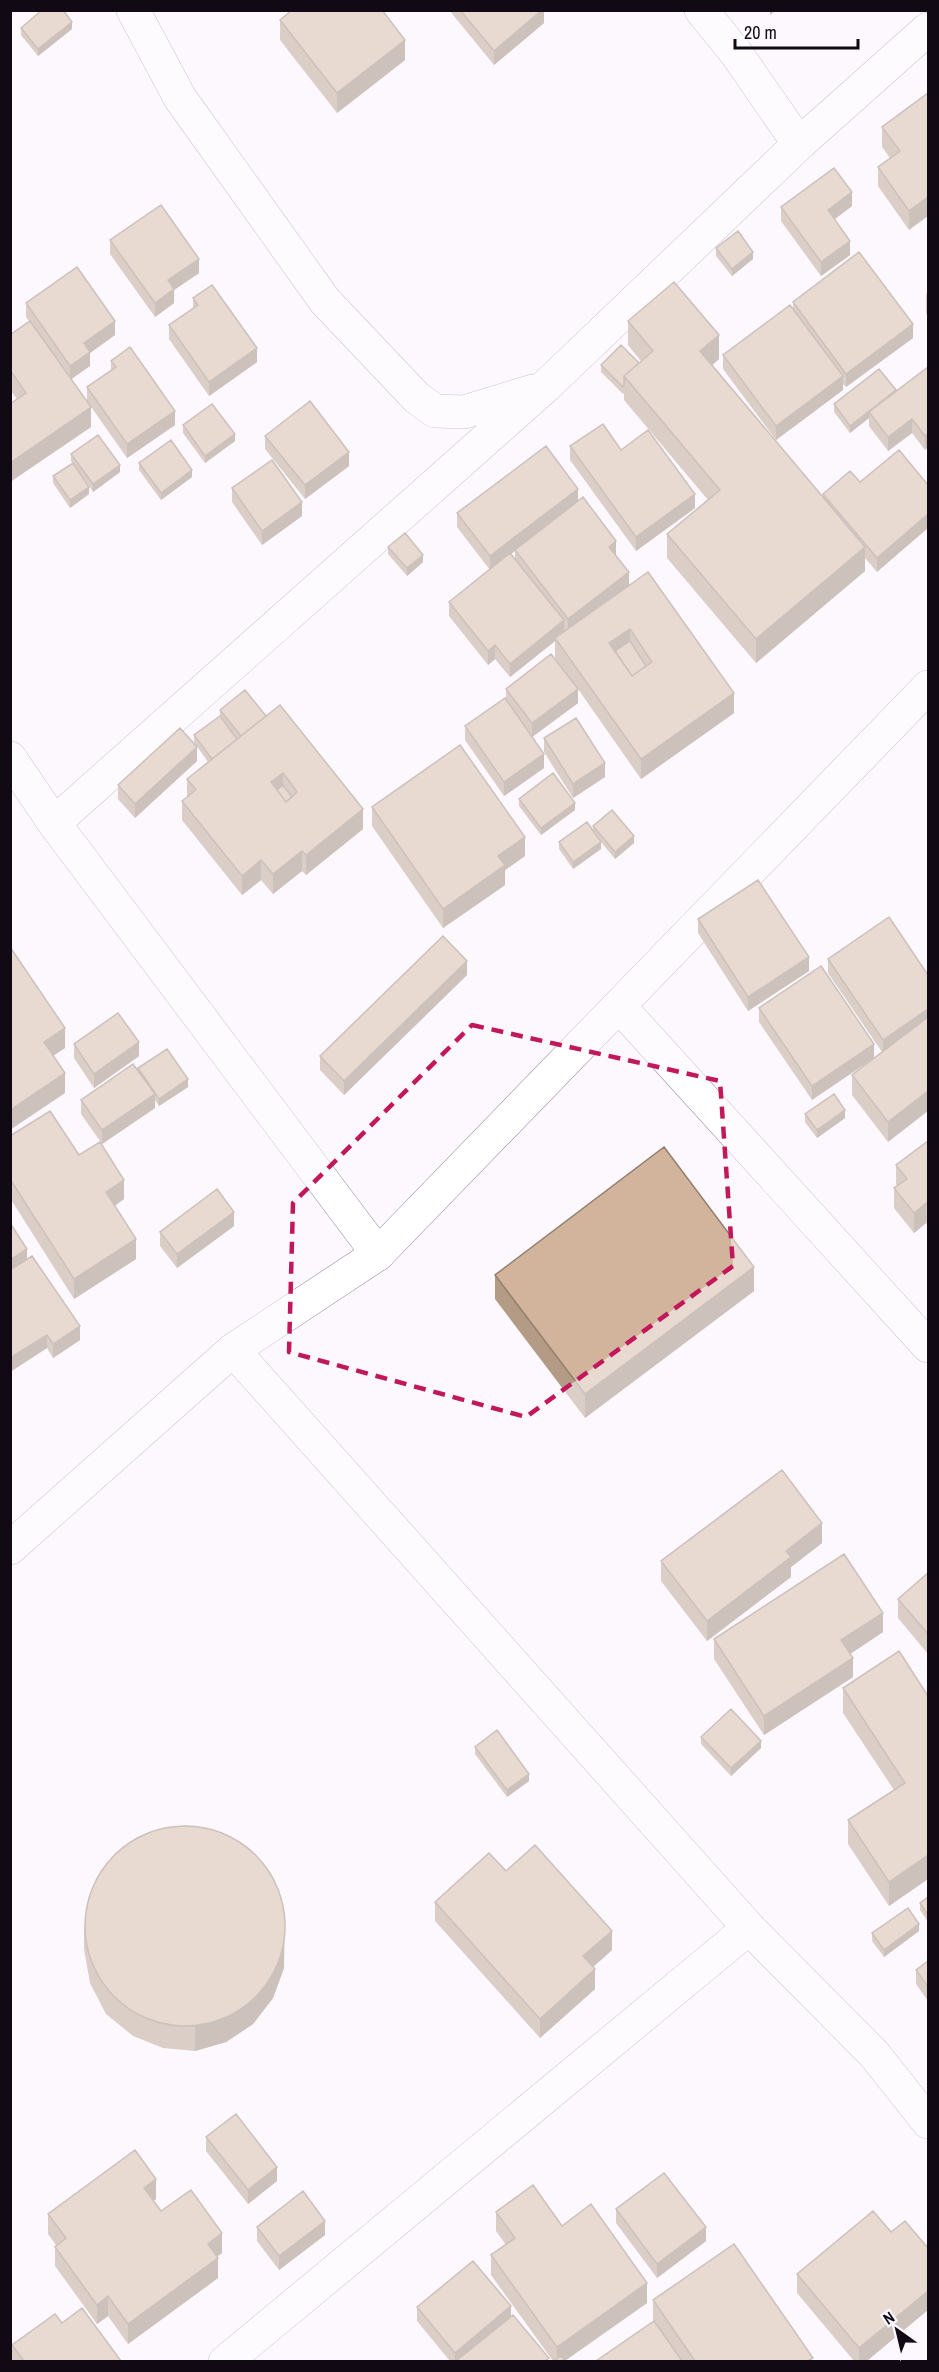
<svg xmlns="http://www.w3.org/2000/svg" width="939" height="2372" viewBox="0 0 939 2372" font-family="'Archivo Narrow',sans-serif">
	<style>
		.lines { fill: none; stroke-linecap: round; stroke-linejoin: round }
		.minor-casing { stroke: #9683a1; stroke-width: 34 }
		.tertiary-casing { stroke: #9683a1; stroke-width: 34 }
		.minor { stroke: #fff; stroke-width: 33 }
		.tertiary { stroke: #fff; stroke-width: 33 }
		.wall { fill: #b49b85; fill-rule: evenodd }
		.shaded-wall { fill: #927e6c }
		.building { fill: #d1b49b; stroke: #927e6c; stroke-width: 1.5; fill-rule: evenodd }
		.marked { fill: none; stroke: #c2185b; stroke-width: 4.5; stroke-dasharray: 12 8; stroke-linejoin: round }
	</style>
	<rect width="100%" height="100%" fill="#fcf8fe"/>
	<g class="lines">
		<defs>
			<path id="minor" d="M133 10 180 98 325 301 417 398 435 411 464 412 533 391
				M701 10 736 53 799 144
				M10 758 54 823 378 1254 928 687
				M54 823 546 386 799 144 928 29
				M619 1006 928 1346
				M233 1350 749 1928 874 2054 928 2122
				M225 2362 749 1928"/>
			<path id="tertiary" d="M10 1548 233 1350 378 1254"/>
		</defs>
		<use href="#minor" class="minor-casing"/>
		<use href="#tertiary" class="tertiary-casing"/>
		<use href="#minor" class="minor"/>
		<use href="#tertiary" class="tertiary"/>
	</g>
	<path class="wall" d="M449 10H544V23L494 65Z
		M280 20 405 60 337 113 280 40Z
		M21 28 72 29 38 56 21 35Z
		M928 93 909 230 878 186V167L890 158 882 147V127Z
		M852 206 835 219 850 255 821 276 781 221V207Z
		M110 240 199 273 174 290V303L155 317 110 254Z
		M716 248 753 259 732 276 716 256Z
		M928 291V317L926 313V294Z
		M193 298 257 362 209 396 169 339V325L193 309Z
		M793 302 913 338 846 387 843 384V390L776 440 723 369V355L793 309Z
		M26 303 115 335 90 353V366L71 379 91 427 10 482V404L17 399 10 390V335L29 321 26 317Z
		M628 321 719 359 712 365 823 497V494L860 482 899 450 877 572 865 558V571L756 663 667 558V534L708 500 624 400V393L623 394 601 372V365L639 363 641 361 628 345Z
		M111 361 175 425 127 458 87 401V387L111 371Z
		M928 367 925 450 912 433 888 451 869 426V418L850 433 834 412V404L896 392Z
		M183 425 235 441 205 463 183 433Z
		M265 436 349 466 305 499 265 449Z
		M570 446 621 450 695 508 636 551 570 460Z
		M71 454 120 472 93 492 84 478 89 494 70 508 53 483V476L73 463 71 461Z
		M139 463 192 477 161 500 139 470Z
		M232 488 302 516 262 545 232 502Z
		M578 501 616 555 629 586 734 713 641 779 578 689V703L532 737 544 768 504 796 465 740V726L506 700V689L573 683 555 658V641L510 677 495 659 488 665 449 616V602L490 570 457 527V513ZM515 551V558L511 554Z
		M388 547 423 562 407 576 388 554Z
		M220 710 266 716 363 829 306 875 302 871 273 894 261 880 242 895 182 820V801L187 797V779L208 762 194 742V735L220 717Z
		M544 738 605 777 573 798 544 752Z
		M197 761 135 818 118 799V785Z
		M519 799 575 810 541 835 519 806Z
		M372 807 525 856 505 870V885L443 928 372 826Z
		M593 826 634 843 615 859 601 842V849L573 869 559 849V842L593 831Z
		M698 919 809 971 748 1011 698 933Z
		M828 959 928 975 888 1142 852 1095V1075L882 1052 828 973Z
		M467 975 344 1095 320 1070V1056Z
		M759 1008 874 1044 812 1100 759 1022Z
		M74 1044 139 1056 94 1088 74 1058Z
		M138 1068 188 1087 159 1106 155 1100V1108L102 1144 81 1114V1100L138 1071Z
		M805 1114 845 1118 817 1138 805 1122Z
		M10 1136 124 1199 115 1206 136 1259 74 1299 10 1198Z
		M928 1141V1226L926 1223 914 1233 894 1208V1188L897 1186 896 1184V1165Z
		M10 1223 27 1259 80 1340 53 1358 47 1348 10 1372Z
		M234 1226 177 1268 160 1246V1232Z
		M495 1275 754 1291 585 1418 495 1299Z
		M822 1543 791 1567V1577L707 1641 661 1581V1561Z
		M928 1573V1654L898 1618V1599Z
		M883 1632 850 1654 853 1677 764 1735 714 1659V1639Z
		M843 1688 928 1696V1879L889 1906 848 1844V1820L894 1790 843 1713Z
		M701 1737 761 1748 731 1776 701 1744Z
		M475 1747 529 1781 507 1797 475 1754Z
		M506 1871 612 1950 593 1967 595 1989 540 2038 435 1921V1902Z
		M928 1897V1922L920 1910V1903Z
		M84 1925 284 1968 273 1998 253 2024 226 2042 195 2051 163 2048 133 2036 106 2014 90 1983 84 1949Z
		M919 1931 884 1957 872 1941V1933Z
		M928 1961V2001L916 1984V1970Z
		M206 2137 277 2181 248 2204 206 2151Z
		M156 2199 153 2201 161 2211 222 2253 217 2256 218 2278 128 2344 108 2316 97 2324 55 2266V2247L56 2245 48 2234V2214Z
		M616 2209 706 2241 657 2278 616 2223Z
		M873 2211 867 2361H854L797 2293V2274Z
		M496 2212 562 2226 647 2303 565 2361H553L491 2275V2255L506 2245 496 2231Z
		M257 2227 325 2235 279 2270 257 2241Z
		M653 2300 813 2361H596L654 2322 653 2320Z
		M417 2307 511 2317 549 2361H450L417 2321Z
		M62 2323 121 2361H12V2345Z"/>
	<path class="shaded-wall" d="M542 10H544V23L494 65V51Z
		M770 10H776L770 15Z
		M72 22V29L38 56V49Z
		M405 40V60L337 113V93Z
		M852 192V206L828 224V210Z
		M928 197V216L909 230V211Z
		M850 241V255L821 276V262Z
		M753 252V259L732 276V269Z
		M199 259V273L174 290V303L155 317V303L168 280Z
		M115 321V335L90 353V366L70 380V366L84 343Z
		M913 324V338L846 387V374Z
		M719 335V359L700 376V351Z
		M257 348V362L209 396V382Z
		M843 376V390L776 440V426Z
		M896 390V397L869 412V418L850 433V426Z
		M91 407V427L10 482V463Z
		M175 411V425L127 458V444Z
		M912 419V433L888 451V437Z
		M928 433V447L925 450V436Z
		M235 434V441L205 463V456Z
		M349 452V466L305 499V485Z
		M120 465V472L93 492V484Z
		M192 470V477L161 500V493Z
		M89 487V494L70 508V500Z
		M578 489V503L490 570V556Z
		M695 494V508L636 551V537Z
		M302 502V516L262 545V531Z
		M928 514V528L877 572V558Z
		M616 541V555L609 561V547Z
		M865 547V571L756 663V639Z
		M423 555V562L407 576V568Z
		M629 572V586L568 633V619Z
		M564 620V634L555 638V641L510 677V664Z
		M630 629V648L613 660 609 643Z
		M495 645V659L488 665V651Z
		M578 689V703L532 737V723Z
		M734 693V713L641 779V759Z
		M197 747V761L135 818V804Z
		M544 754V768L504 796V782Z
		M605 763V777L573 798V784Z
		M283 773V792L271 795V782Z
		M575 803V810L541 835V828Z
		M363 809V829L306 875V855Z
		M634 836V843L615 859V852Z
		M525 837V856L505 870V885L443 928V909L498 856Z
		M601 842V849L573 869V862Z
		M302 851V871L273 894V874Z
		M261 860V880L242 895V876Z
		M809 957V971L748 1011V997Z
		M467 961V975L344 1095V1081Z
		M928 1009V1023L883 1054V1040Z
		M65 1028V1048L44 1062V1042Z
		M139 1042V1056L94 1088V1074Z
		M874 1044V1058L812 1100V1086Z
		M65 1073V1093L10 1130V1110Z
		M188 1079V1087L159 1106V1099Z
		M928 1091V1111L888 1142V1122Z
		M155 1094V1108L102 1144V1130Z
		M845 1110V1118L817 1138V1130Z
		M124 1180V1199L106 1211V1192Z
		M926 1203V1223L914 1233V1213Z
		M234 1212V1226L177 1268V1254Z
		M136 1239V1259L74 1299V1279Z
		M27 1249V1263L10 1274V1260Z
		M754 1267V1291L585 1418V1394Z
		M80 1326V1340L53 1358V1344Z
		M47 1335V1348L10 1372V1358Z
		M822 1523V1543L791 1567V1577L707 1641V1621L786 1551Z
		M883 1613V1632L841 1660V1640Z
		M853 1658V1677L764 1735V1716Z
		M761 1741V1748L731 1776V1768Z
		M529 1774V1781L507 1797V1790Z
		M928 1855V1879L889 1906V1882Z
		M285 1912 284 1968 273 1998 253 2024 226 2042 195 2051V2026Z
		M919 1924V1931L884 1957V1950Z
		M612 1931V1950L583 1976V1956Z
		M595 1969V1989L540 2038V2019Z
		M277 2167V2181L248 2204V2190Z
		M156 2179V2199L144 2208V2188Z
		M325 2221V2235L279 2270V2256Z
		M706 2227V2241L657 2278V2264Z
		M222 2233V2253L208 2263V2244Z
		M218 2258V2278L128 2344V2324Z
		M647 2283V2303L564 2361H557V2347Z
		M928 2291V2310L867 2361H859V2348Z
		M108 2296V2316L97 2324V2305Z
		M511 2306V2320L461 2361H455V2353Z"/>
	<path class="building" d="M42 10H63L72 22 38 49 21 28Z
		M292 10H382L405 40 337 93 280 20Z
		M460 10H542L494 51Z
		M928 93V197L909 211 878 167 900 151 882 127Z
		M834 168 852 192 828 210 850 241 821 262 781 207Z
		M161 205 199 259 168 280 174 289 155 303 110 240Z
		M738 231 753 252 732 269 716 248Z
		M859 252 913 324 846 374 793 302Z
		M77 267 115 321 84 343 90 352 70 366 26 303Z
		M674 282 719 335 700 351 865 547 756 639 667 534 720 490 624 376 653 351 628 321Z
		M212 285 257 348 209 382 169 325 198 305 193 298Z
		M790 305 843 376 776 426 723 355Z
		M30 321 91 407 10 463V404L26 393 10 370V335Z
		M621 345 639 363 624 376V386L623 387 601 365Z
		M130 347 175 411 127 444 87 387 116 367 111 361Z
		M928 367V433L925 436 912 419 888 437 869 412Z
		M879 369 896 390 850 426 834 404Z
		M310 401 349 452 305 485 265 436Z
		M212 404 235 434 205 456 183 425Z
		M603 424 621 450 648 430 695 494 636 537 570 446Z
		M98 435 120 465 93 484 71 454Z
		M171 440 192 470 161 493 139 463Z
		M546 446 578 489 490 556 457 513Z
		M899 450 928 485V514L877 558 823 494 850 471 860 482Z
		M272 460 302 502 262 531 232 488Z
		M73 463 89 487 70 500 53 476Z
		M583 497 616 541 609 547 629 572 568 619 515 550Z
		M405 533 423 555 407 568 388 547Z
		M510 553 564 620 510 664 495 645 488 651 449 602Z
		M648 572 734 693 641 759 555 638ZM630 629 652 662 632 676 609 643Z
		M630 641 646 666 632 676 615 651Z
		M551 654 578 689 532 723 506 689Z
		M245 690 266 716 241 736 220 710Z
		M505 698 544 754 504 782 465 726Z
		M280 705 363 809 306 855 302 851 273 874 261 860 242 876 182 801 196 790 187 779ZM283 773 297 792 286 802 271 782Z
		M220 716 237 739 212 759 194 735Z
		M576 718 605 763 573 784 544 738Z
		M180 728 197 747 135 804 118 785Z
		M460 745 525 837 498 856 505 865 443 909 372 807Z
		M553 773 575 803 541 828 519 799Z
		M283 785 292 797 286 802 277 790Z
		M612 810 634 836 615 852 593 826Z
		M587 822 601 842 573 862 559 842Z
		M758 880 809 957 748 997 698 919Z
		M889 917 928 975V1009L883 1040 828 959Z
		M443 936 467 961 344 1081 320 1056Z
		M10 947 65 1028 44 1042 65 1073 10 1110Z
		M821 966 874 1044 812 1086 759 1008Z
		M118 1013 139 1042 94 1074 74 1044Z
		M928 1017V1091L888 1122 852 1075Z
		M167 1049 188 1079 159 1099 138 1068Z
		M133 1064 155 1094 102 1130 81 1100Z
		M834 1094 845 1110 817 1130 805 1114Z
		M50 1111 79 1155 100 1142 124 1180 106 1192 136 1239 74 1279 10 1179V1136Z
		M928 1141V1206L926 1203 914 1213 894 1188 907 1179 896 1165Z
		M664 1147 754 1267 585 1394 495 1275Z
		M217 1189 234 1212 177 1254 160 1232Z
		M10 1223 27 1249 10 1260Z
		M32 1256 80 1326 53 1344 47 1335 10 1358V1270Z
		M782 1470 822 1523 786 1551 791 1557 707 1621 661 1561Z
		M844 1554 883 1613 841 1640 853 1658 764 1716 714 1639Z
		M928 1573V1634L898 1599Z
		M899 1651 928 1696V1855L889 1882 848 1820 905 1783 843 1688Z
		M731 1709 761 1741 731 1768 701 1737Z
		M497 1730 529 1774 507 1790 475 1747Z
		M85 1926a100 100 0 1 1 200 0a100 100 0 1 1-200 0Z
		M535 1845 612 1931 583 1956 595 1969 540 2019 435 1902 489 1853 506 1871Z
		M928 1897V1915L920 1903Z
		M908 1908 919 1924 884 1950 872 1933Z
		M928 1961V1987L916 1970Z
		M236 2114 277 2167 248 2190 206 2137Z
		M135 2150 156 2179 144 2188 161 2211 191 2190 222 2233 208 2244 218 2258 128 2324 108 2296 97 2305 55 2247 66 2238 48 2214Z
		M664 2173 706 2227 657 2264 616 2209Z
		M533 2185 562 2226 591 2204 647 2283 557 2347 491 2255 515 2238 496 2212Z
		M303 2191 325 2221 279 2256 257 2227Z
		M873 2211 891 2232 905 2221 928 2248V2291L859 2348 797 2274Z
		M734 2244 813 2358 808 2361H695L653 2300Z
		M473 2261 511 2306 455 2353 417 2307Z
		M82 2308 121 2361H24L12 2345 55 2314 62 2323Z
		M513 2315 549 2358 545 2361H456Z
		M654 2321 682 2361H596Z
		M561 2356 565 2361H553Z"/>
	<path d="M0 0H939V2372H0ZM472 1025 720 1081 733 1266 526 1417 289 1352 293 1203Z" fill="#fcf8fe" fill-opacity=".55" fill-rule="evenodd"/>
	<path class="marked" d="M472 1025 720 1081 733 1266 526 1417 289 1352 293 1203Z"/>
	<rect width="939" height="2372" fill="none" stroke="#110a15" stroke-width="24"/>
	<g transform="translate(897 2330) rotate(326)" stroke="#fcf8fe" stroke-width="4.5" paint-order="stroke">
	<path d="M0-4.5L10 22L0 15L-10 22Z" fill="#110a15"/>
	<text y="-9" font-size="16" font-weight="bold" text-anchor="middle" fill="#110a15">N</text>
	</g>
	<path d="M735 39v9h123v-9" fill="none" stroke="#110a15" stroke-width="3"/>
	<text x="744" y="39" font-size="18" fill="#110a15" stroke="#fcf8fe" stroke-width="4.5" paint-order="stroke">20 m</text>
</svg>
